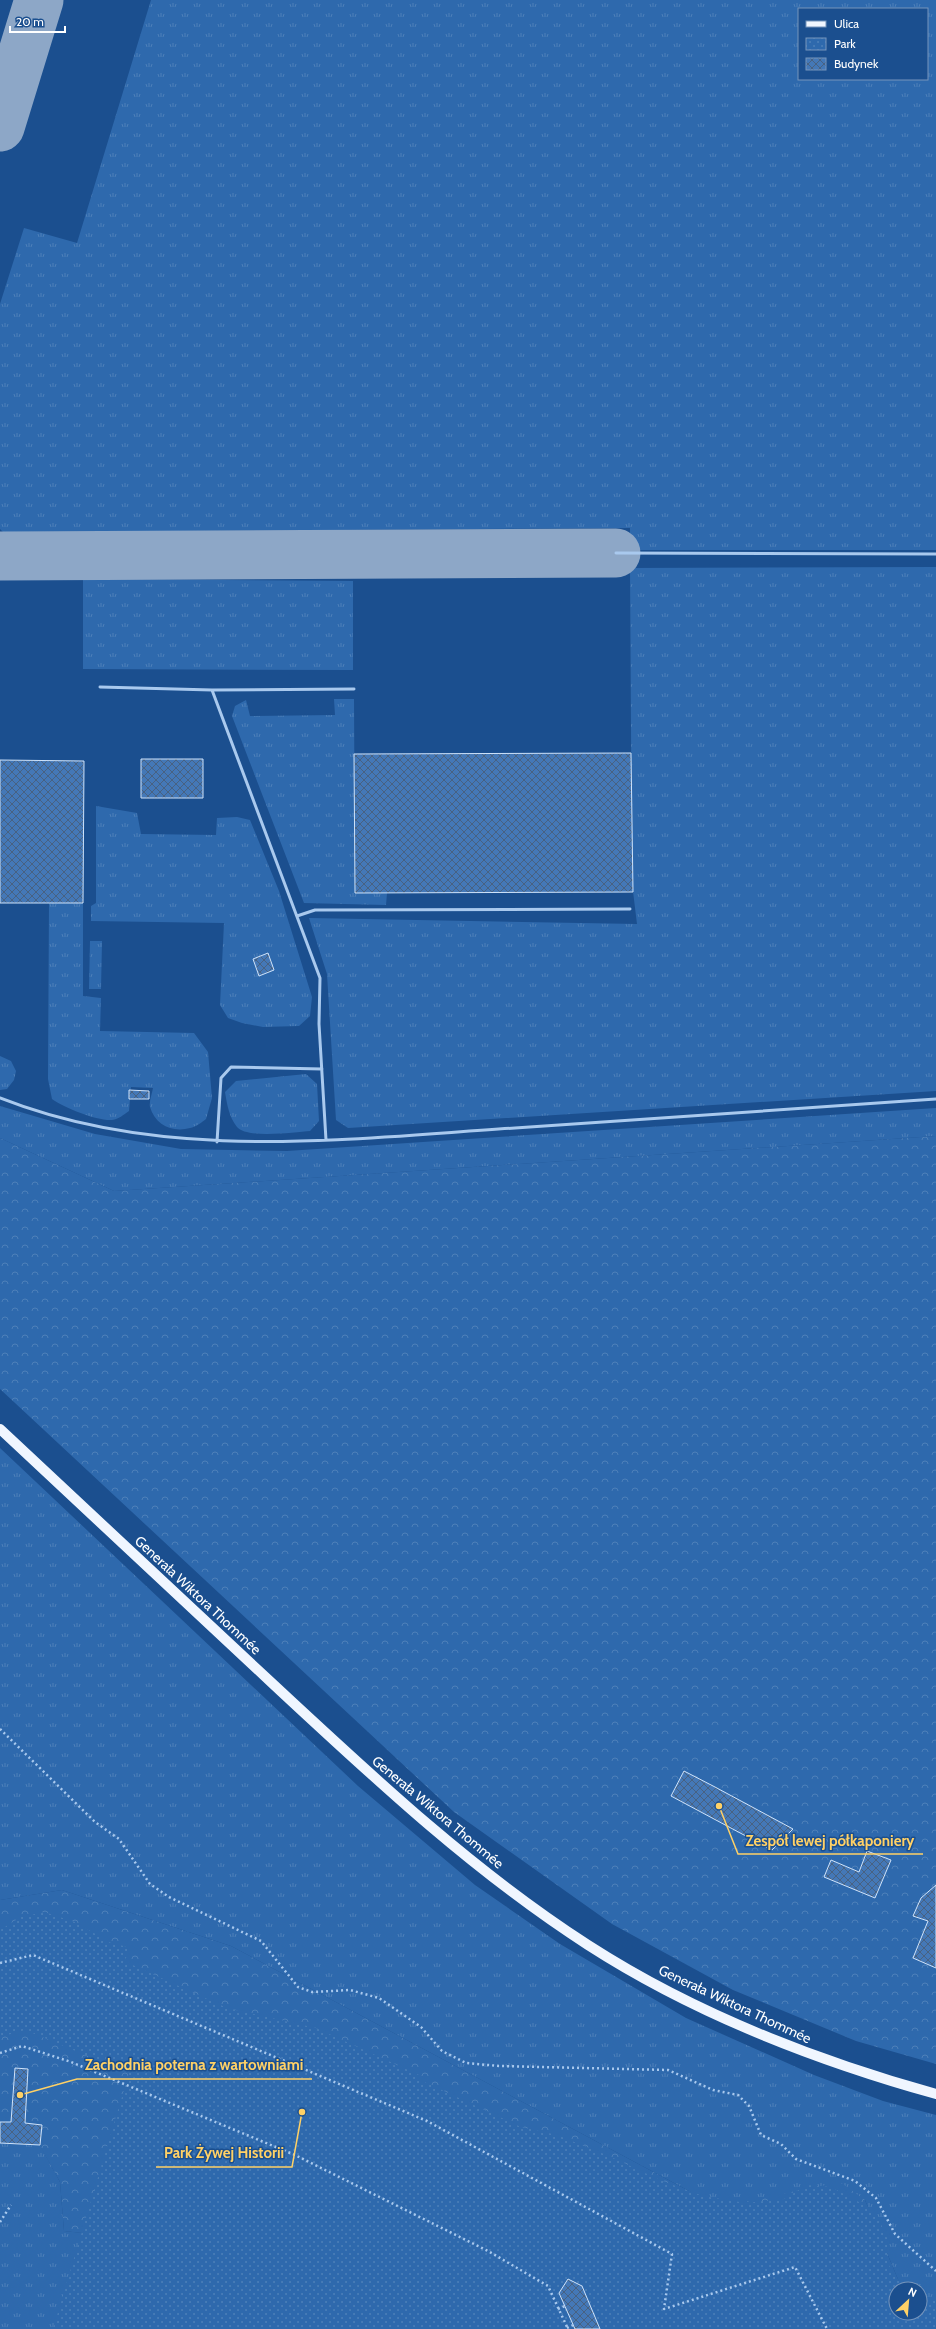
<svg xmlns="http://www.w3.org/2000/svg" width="936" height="2329" viewBox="0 0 936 2329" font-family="Cabin,sans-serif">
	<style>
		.grass { fill: url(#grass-tufts); fill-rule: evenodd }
		.forest { fill: url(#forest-crowns) }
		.park { fill: url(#park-dots) }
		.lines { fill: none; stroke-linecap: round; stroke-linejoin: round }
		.taxiway { stroke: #8da7c7; stroke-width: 49 }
		.building { fill: url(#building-cross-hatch); stroke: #cfe3fa }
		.path { stroke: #a9c9ee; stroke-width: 2.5; stroke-dasharray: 2 3; stroke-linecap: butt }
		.lane { stroke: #a9c9ee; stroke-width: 3 }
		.primary { stroke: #f0f6ff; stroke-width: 10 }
		.labels { text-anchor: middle; stroke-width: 3; stroke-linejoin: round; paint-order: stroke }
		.street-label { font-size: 14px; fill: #fff; stroke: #1b4f8f }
		.leader { fill: none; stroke: #ffd166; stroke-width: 1.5 }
		.callout-dot { fill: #ffd166; stroke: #1b4f8f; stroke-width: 1.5 }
		.callout-label { font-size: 15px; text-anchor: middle; font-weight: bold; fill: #ffd166; stroke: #1b4f8f; stroke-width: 3; stroke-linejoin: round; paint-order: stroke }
	</style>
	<defs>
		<pattern id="grass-tufts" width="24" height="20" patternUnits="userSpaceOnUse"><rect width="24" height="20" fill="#2e69ad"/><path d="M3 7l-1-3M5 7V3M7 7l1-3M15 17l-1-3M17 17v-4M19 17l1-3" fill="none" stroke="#4d80b9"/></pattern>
		<pattern id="forest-crowns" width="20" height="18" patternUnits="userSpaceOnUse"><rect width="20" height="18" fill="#2e69ad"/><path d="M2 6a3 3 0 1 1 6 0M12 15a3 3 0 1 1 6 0" fill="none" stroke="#4d80b9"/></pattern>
		<pattern id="park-dots" width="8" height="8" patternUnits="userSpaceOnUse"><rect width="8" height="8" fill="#2e69ad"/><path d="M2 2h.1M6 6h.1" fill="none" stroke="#4d80b9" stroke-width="1.8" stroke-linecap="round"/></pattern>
		<pattern id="building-cross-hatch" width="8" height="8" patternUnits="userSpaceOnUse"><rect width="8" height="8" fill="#4478b7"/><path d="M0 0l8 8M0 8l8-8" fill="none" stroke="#486282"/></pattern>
	</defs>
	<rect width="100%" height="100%" fill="#1b4f8f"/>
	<path class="grass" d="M151 0H936V550H630V528L9 532V539H3V532L0 529V304L24 228 77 243ZM799 9H927V79H799Z
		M936 567V1091L348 1128 336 1120 327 974 309 918 637 924 632 883 630 568Z
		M83 579 353 581V670L83 669Z
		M334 699H354L355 893H387L386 905 304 903 232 716 235 706 246 700 250 716 335 715Z
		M96 806 137 813 141 834 216 835 217 818 237 817 250 820 279 891 312 997 310 1016 299 1026 263 1027 242 1023 228 1018 220 1005 224 923 91 921V906L96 903Z
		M49 903H83V996L101 998 100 1031 194 1033 208 1052 212 1098 206 1119C202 1122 196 1127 190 1128 173 1133 155 1125 150 1107 149 1101 152 1094 153 1088L131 1087 129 1111C123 1115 119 1119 112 1120 97 1121 65 1108 52 1099L48 1079Z
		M90 941H102L101 989H89Z
		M0 1056 11 1061 16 1071 14 1080 7 1089 0 1090Z
		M306 1074 317 1084 319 1121 310 1131C295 1132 247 1139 237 1127 229 1117 227 1104 225 1092L236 1081Z
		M0 1106 95 1134 181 1149 287 1151 936 1108V1136L114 1191 0 1138Z
		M0 1448 358 1786 475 1885 560 1944 686 2018 814 2075 883 2101 936 2115V2307L920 2300V2289H902L865 2200 719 2207 231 1946 62 1890 0 1900Z
		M0 2143 40 2145 60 2182 64 2231 138 2239 184 2329H0Z"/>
	<path class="forest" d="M936 1136V2064L856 2041 733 1990 612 1924 454 1812 0 1389V1138L114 1191Z
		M62 1890 231 1946 719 2207 840 2182 865 2200 902 2289H896V2313H920L936 2329 64 2231 60 2182 40 2146 0 2143V1900Z"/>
	<path class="park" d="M44 1912 75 1922 111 1943 132 1948 124 1961 227 2008 316 2028 419 2075 418 2079 521 2127 557 2135 609 2156 660 2180 703 2196 746 2203 784 2199 807 2185 831 2187 870 2208 877 2215 887 2238V2262L902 2286 907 2289H896V2313H920V2296L932 2303 934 2298 936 2299V2329H53L129 2073 25 2030 0 2037V1930L21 1917Z"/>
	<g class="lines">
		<path class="taxiway" d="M0 127 39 0
			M0 556 616 553"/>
	</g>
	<path class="building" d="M631 753 633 892 355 893 354 754Z
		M141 759H203V798H141Z
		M0 760 84 761 83 903H0Z
		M268 953 274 970 259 976 253 959Z
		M129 1090 149 1091V1099H129Z
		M684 1771 715 1787 793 1829 772 1850 671 1796Z
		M867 1851 891 1860 875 1898 824 1877 831 1860 859 1872Z
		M936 1885V1968L913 1958 928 1921 913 1916 921 1898Z
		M15 2068 28 2069 25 2123 42 2125 40 2145 0 2143V2122H11Z
		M568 2279 582 2286 600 2329H575L559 2293Z"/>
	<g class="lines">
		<path class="path" d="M0 1729 95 1822 119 1839 150 1884 169 1897 261 1941 298 1987 312 1992 350 1990 379 1998 421 2027 442 2051 466 2063 499 2066 668 2070 713 2090 738 2095 749 2106 761 2135 781 2144 796 2159 855 2181 876 2198 895 2234 936 2271
			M0 1963 33 1955 427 2121 672 2254 664 2309 795 2267 827 2329
			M0 2053 22 2046 71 2062 295 2155 488 2251 548 2286 568 2329
			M0 2222 11 2205
			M558 2309 565 2306
			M567 2328 573 2325"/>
		<path class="lane" d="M616 553 936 554
			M100 687 212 690 320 978 319 1024 326 1140
			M212 690 354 689
			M297 916 315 910 630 909
			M0 1098C164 1163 344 1139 515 1128 656 1118 796 1109 936 1099
			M217 1142 221 1078 231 1067 322 1069"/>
		<path class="primary" d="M0 1429C91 1514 182 1599 273 1684 373 1777 473 1871 588 1945 695 2014 814 2060 936 2094"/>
	</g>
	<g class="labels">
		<g class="street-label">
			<text transform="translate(198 1595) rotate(43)" y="5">Generała Wiktora Thommée</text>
			<text transform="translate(438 1812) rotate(40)" y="5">Generała Wiktora Thommée</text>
			<text transform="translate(735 2004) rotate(25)" y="5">Generała Wiktora Thommée</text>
		</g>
	</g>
	<path class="leader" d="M719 1806L738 1854H923M20 2095L77 2079H312M302 2112L292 2167H156"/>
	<g class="callout-dot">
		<circle cx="719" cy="1806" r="4"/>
		<circle cx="20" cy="2095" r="4"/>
		<circle cx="302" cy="2112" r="4"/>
	</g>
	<g class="callout-label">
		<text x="830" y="1846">Zespół lewej półkaponiery</text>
		<text x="194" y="2070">Zachodnia poterna z wartowniami</text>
		<text x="224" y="2158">Park Żywej Historii</text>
	</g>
	<rect x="798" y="8" width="130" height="72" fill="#1b4f8f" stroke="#7695bc"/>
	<rect x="806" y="21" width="20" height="6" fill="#f0f6ff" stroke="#7695bc"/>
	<text x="834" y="28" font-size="12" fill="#ffffff">Ulica</text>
	<rect x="806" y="38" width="20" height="12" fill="url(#park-dots)" stroke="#7695bc"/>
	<text x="834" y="48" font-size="12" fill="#ffffff">Park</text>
	<rect x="806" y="58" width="20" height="12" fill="url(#building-cross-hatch)" stroke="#7695bc"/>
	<text x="834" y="68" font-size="12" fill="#ffffff">Budynek</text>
	<g transform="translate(908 2301) rotate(26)"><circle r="19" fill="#1b4f8f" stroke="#7695bc"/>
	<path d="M0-3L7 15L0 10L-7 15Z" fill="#ffd166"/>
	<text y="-6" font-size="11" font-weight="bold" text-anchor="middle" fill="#ffffff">N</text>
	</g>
	<path d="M10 26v6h55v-6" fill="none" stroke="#ffffff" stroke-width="2"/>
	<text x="16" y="26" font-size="12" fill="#ffffff" stroke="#1b4f8f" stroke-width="3" paint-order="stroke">20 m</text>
</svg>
